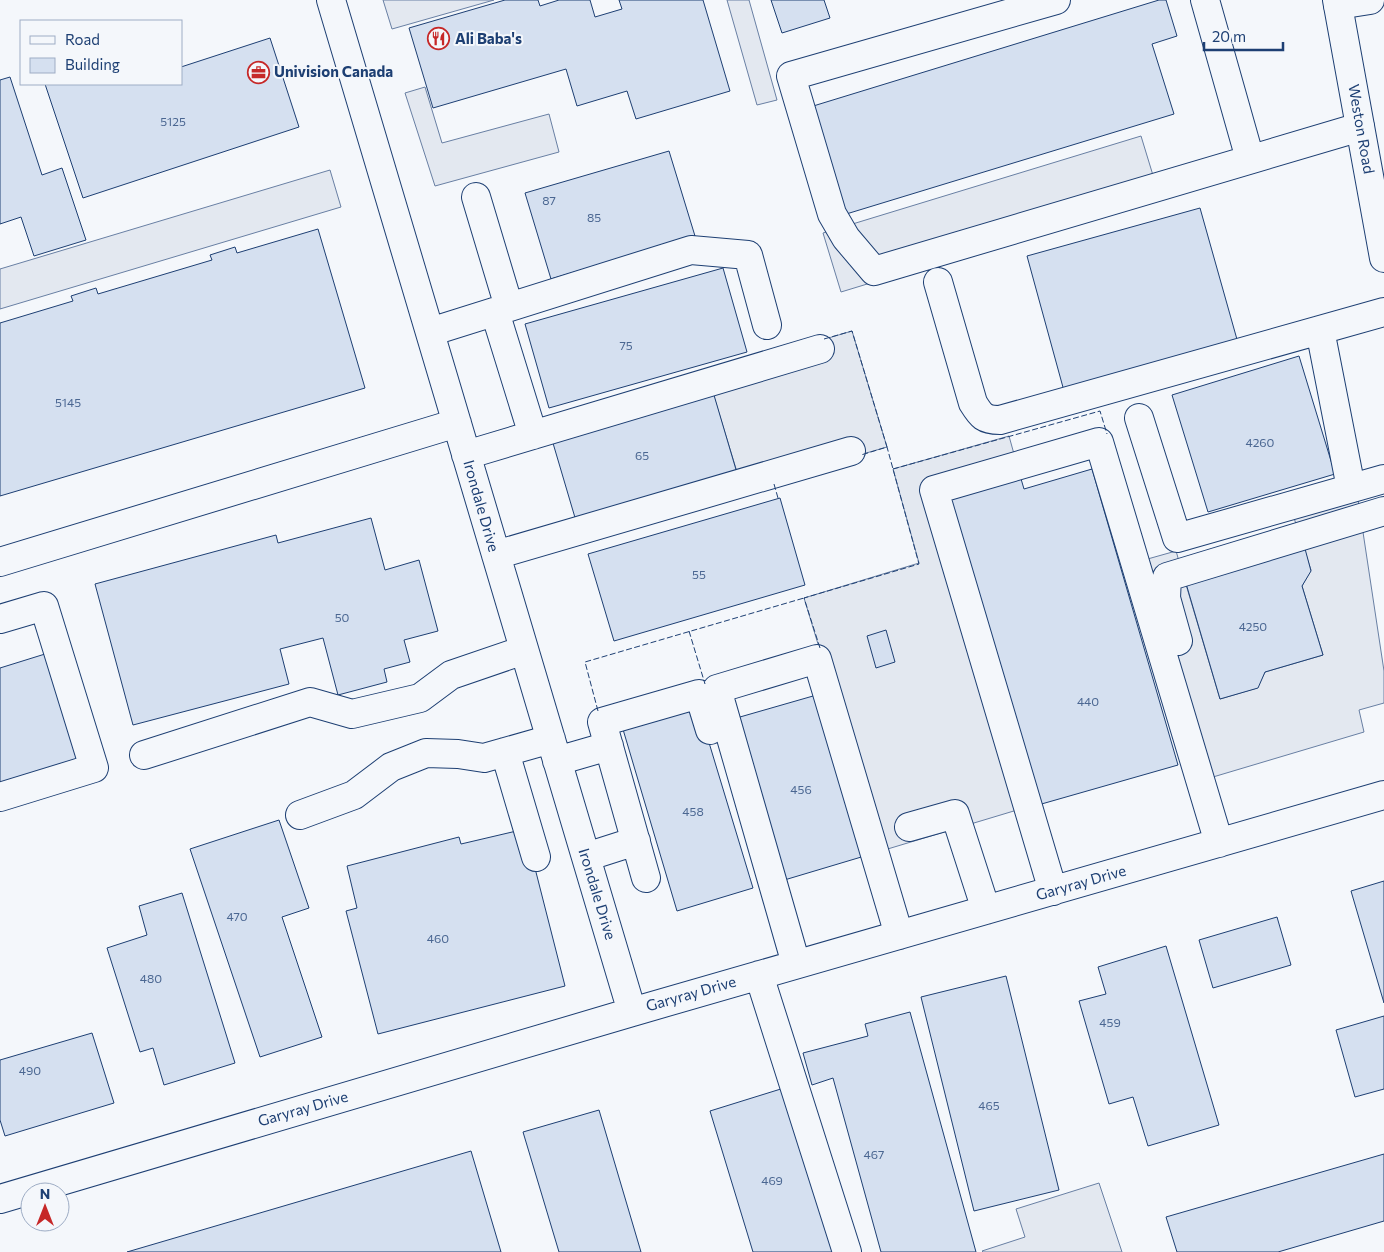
<svg xmlns="http://www.w3.org/2000/svg" width="1384" height="1252" viewBox="0 0 1384 1252" font-family="Commissioner,sans-serif">
	<style>
		.parking { fill: #e3e8f0; stroke: #687fa3 }
		.building { fill: #d5e0f0; stroke: #1d3f73 }
		.lines { fill: none; stroke-linecap: round; stroke-linejoin: round }
		.minor-casing { stroke: #1d3f73; stroke-width: 30 }
		.major-casing { stroke: #1d3f73; stroke-width: 30 }
		.minor { stroke: #f4f7fb; stroke-width: 28 }
		.major { stroke: #f4f7fb; stroke-width: 28 }
		.fence { stroke: #1d3f73; stroke-width: 1; stroke-dasharray: 6 2.5; stroke-linecap: butt }
		.labels { text-anchor: middle; stroke-width: 4; stroke-linejoin: round; paint-order: stroke }
		.number-label { font-size: 12px; fill: #4b6792 }
		.poi-label { font-size: 15px; font-weight: bold; fill: #1d3f73; stroke: #f4f7fb; text-anchor: start }
		.street-label { font-size: 15px; fill: #1d3f73; stroke: #f4f7fb }
	</style>
	<rect width="100%" height="100%" fill="#f4f7fb"/>
	<path class="parking" d="M383 0H494L392 29Z
		M727 0H749L777 100 757 105Z
		M425 87 442 143 549 114 559 152 435 186 405 93Z
		M1141 136 1159 195 841 292 823 233Z
		M330 170 341 207 0 309V269Z
		M852 331 887 447 773 480 737 472 707 374Z
		M1009 436 1019 472 1037 804 881 851 804 598 919 563 893 469Z
		M1358 499 1384 671V703L1359 710 1364 732 1213 777 1144 560 1176 551 1220 699 1257 688 1265 672 1323 655 1302 586 1311 570 1294 518Z
		M1099 1183 1122 1252H983L982 1251 1025 1237 1016 1209Z"/>
	<path class="building" d="M505 0H538L540 6 559 0H590L595 17 622 9 619 0H703L730 91 636 119 627 91 577 106 566 69 433 108 409 28Z
		M771 0H824L830 18 782 33Z
		M1159 0H1166L1177 36 1152 44 1174 114 843 215 810 107Z
		M270 38 299 127 83 198 45 84H181V67Z
		M10 77 42 175 62 168 86 240 34 256 21 217 0 224V80Z
		M669 151 695 236 551 279 525 193Z
		M1200 208 1238 343 1064 391 1027 256Z
		M318 229 365 388 0 496V323L73 301 71 296 96 288 98 294 212 260 210 255 235 247 237 253Z
		M723 268 747 352 549 408 525 324Z
		M1299 356 1335 474 1208 512 1172 395Z
		M711 385 737 473 576 521 550 433Z
		M1092 469 1178 765 1038 805 946 493 1019 472 1024 489Z
		M780 498 805 585 614 641 588 554Z
		M371 518 385 570 419 560 438 631 404 640 410 662 384 669 387 682 338 695 323 638 280 649 289 684 133 725 95 584 276 535 278 543Z
		M1304 545 1311 571 1302 586 1323 655 1265 672 1258 688 1220 699 1185 580Z
		M886 630 895 662 876 668 867 636Z
		M45 654 79 763 0 787V668Z
		M820 694 868 855 781 881 733 719Z
		M697 703 753 888 677 911 622 726Z
		M279 820 309 908 282 917 322 1037 260 1057 190 849Z
		M525 829 565 986 378 1034 346 911 357 908 347 866 459 837 461 844Z
		M1384 881V1003L1351 891Z
		M182 893 235 1063 164 1085 153 1048 140 1052 107 948 147 935 139 906Z
		M1277 917 1291 965 1213 988 1199 940Z
		M1166 946 1219 1125 1148 1146 1133 1097 1109 1104 1079 1001 1106 994 1098 967Z
		M1006 976 1059 1190 974 1211 921 997Z
		M910 1012 976 1252H881L833 1078 812 1085 803 1053 868 1036 865 1024Z
		M1384 1016V1089L1355 1097 1336 1030Z
		M92 1033 114 1103 5 1136 0 1120V1060Z
		M784 1088 835 1252H753L710 1111Z
		M599 1110 641 1252H559L523 1132Z
		M471 1151 501 1252H127Z
		M1384 1154V1221L1278 1252H1177L1166 1217Z"/>
	<g class="lines">
		<defs>
			<path id="minor" d="M331 0 632 1012
				M1056 0 791 76 832 214 846 238 874 271 1360 127
				M1205 0 1250 159
				M1338 5 1370 0
				M476 197 509 307
				M938 282 973 403C981 416 984 420 1000 420L1384 312
				M495 312 533 435
				M1320 330 1351 488
				M430 332 691 250 748 255 767 325
				M1139 418 1177 538 1384 479
				M466 455 820 349
				M496 555 851 451
				M0 562 457 423
				M0 619 44 606 94 768 0 797
				M1178 641 1166 598 1167 577 1384 511
				M505 752 536 857
				M144 755 310 702 352 714 420 698 451 675 524 650
				M557 761 609 746
				M300 815 354 795 391 767 426 753 458 754 484 758 551 739
				M909 827 955 814 986 910
				M586 857 636 841
				M646 878 602 722 699 694 710 730
				M1053 891 934 490 1099 442 1219 843
				M796 964 717 689 817 659 899 935
				M759 975 847 1252
				M0 1199 632 1012 1384 795"/>
			<path id="major" d="M1337 0 1384 258"/>
		</defs>
		<use href="#minor" class="minor-casing"/>
		<use href="#major" class="major-casing"/>
		<use href="#minor" class="minor"/>
		<use href="#major" class="major"/>
		<path class="fence" d="M824 339 852 331 887 447 861 455
			M893 469 1100 411 1107 434
			M774 484 778 498
			M689 631 705 684
			M820 648 804 598 919 564 887 447
			M598 711 585 662 804 598"/>
	</g>
	<defs>
		<symbol id="restaurant-ring" viewBox="-11 -11 22 22"><circle r="9.5" fill="#f4f7fb" stroke="#c62828" stroke-width="1.5"/><path d="M-5-6h1v4h1v-4h1v4h1v-4h1v5L-1.5 .5V6h-2V.5L-5-1ZM5-6V6H3V1.5H1.5Q1.5-4 5-6Z" fill="#c62828"/></symbol>
		<symbol id="office-ring" viewBox="-11 -11 22 22"><circle r="9.5" fill="#f4f7fb" stroke="#c62828" stroke-width="1.5"/><path d="M-6-3h4V-5.5h4V-3h4V5H-6ZM-1-4.5V-3h2v-1.5ZM-6 0V1H6V0Z" fill="#c62828"/></symbol>
	</defs>
	<g fill-rule="evenodd">
		<use href="#restaurant-ring" x="426" y="26" width="25" height="25"/>
		<use href="#office-ring" x="246" y="60" width="25" height="25"/>
	</g>
	<g class="labels">
		<g class="number-label">
			<text x="173" y="126">5125</text>
			<text x="549" y="205">87</text>
			<text x="594" y="222">85</text>
			<text x="626" y="350">75</text>
			<text x="68" y="407">5145</text>
			<text x="1260" y="447">4260</text>
			<text x="642" y="460">65</text>
			<text x="699" y="579">55</text>
			<text x="342" y="622">50</text>
			<text x="1253" y="631">4250</text>
			<text x="1088" y="706">440</text>
			<text x="801" y="794">456</text>
			<text x="693" y="816">458</text>
			<text x="237" y="921">470</text>
			<text x="438" y="943">460</text>
			<text x="151" y="983">480</text>
			<text x="1110" y="1027">459</text>
			<text x="30" y="1075">490</text>
			<text x="989" y="1110">465</text>
			<text x="874" y="1159">467</text>
			<text x="772" y="1185">469</text>
		</g>
		<g class="poi-label">
			<text x="455" y="44">Ali Baba's</text>
			<text x="274" y="77">Univision Canada</text>
		</g>
		<g class="street-label">
			<text transform="translate(1361 129) rotate(80)" y="5">Weston Road</text>
			<text transform="translate(481 506) rotate(74)" y="5">Irondale Drive</text>
			<text transform="translate(1081 883) rotate(-16)" y="5">Garyray Drive</text>
			<text transform="translate(597 894) rotate(73)" y="5">Irondale Drive</text>
			<text transform="translate(691 994) rotate(-16)" y="5">Garyray Drive</text>
			<text transform="translate(303 1109) rotate(-16)" y="5">Garyray Drive</text>
		</g>
	</g>
	<rect x="20" y="20" width="162" height="65" fill="#f4f7fb" stroke="#9eadc5"/>
	<rect x="30" y="36" width="25" height="8" fill="#f4f7fb" stroke="#9eadc5"/>
	<text x="65" y="45" font-size="15" fill="#1d3f73">Road</text>
	<rect x="30" y="58" width="25" height="15" fill="#d5e0f0" stroke="#9eadc5"/>
	<text x="65" y="70" font-size="15" fill="#1d3f73">Building</text>
	<g transform="translate(45 1207)"><circle r="24" fill="#f4f7fb" stroke="#9eadc5"/>
	<path d="M0-4L9 19L0 12L-9 19Z" fill="#c62828"/>
	<text y="-8" font-size="14" font-weight="bold" text-anchor="middle" fill="#1d3f73">N</text>
	</g>
	<path d="M1204 42v8h79v-8" fill="none" stroke="#1d3f73" stroke-width="2.5"/>
	<text x="1212" y="42" font-size="15" fill="#1d3f73" stroke="#f4f7fb" stroke-width="4" paint-order="stroke">20 m</text>
</svg>
